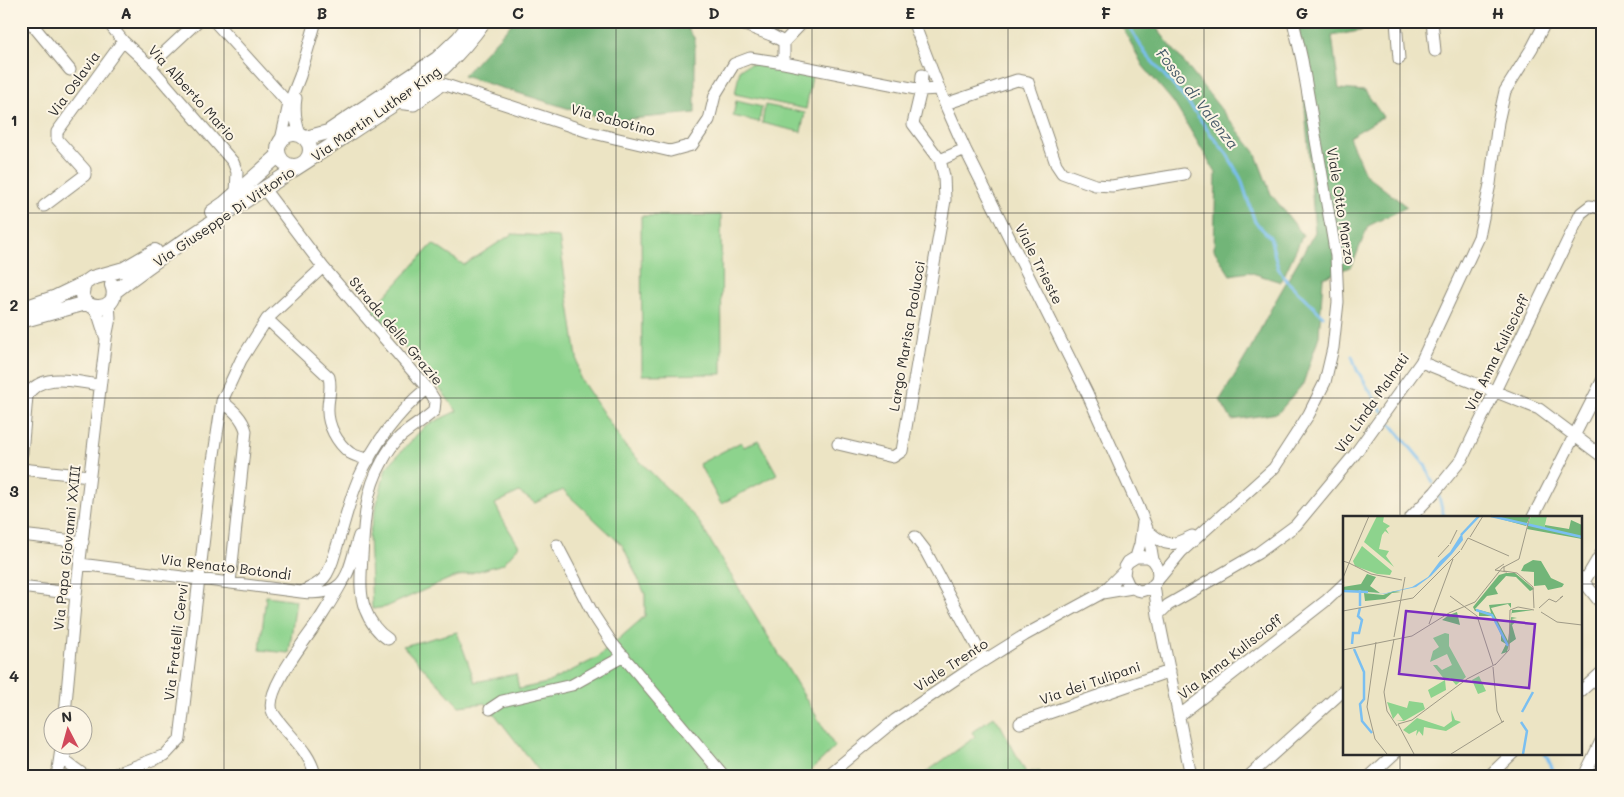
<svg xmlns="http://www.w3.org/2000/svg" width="1624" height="797" viewBox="0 0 1624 797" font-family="Mali,sans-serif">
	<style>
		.green { fill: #8dd38d; stroke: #5c7f5c }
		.forest { fill: #72b578; stroke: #4e7052 }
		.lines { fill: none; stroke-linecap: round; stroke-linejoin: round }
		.stream { stroke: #7abff1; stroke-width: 3 }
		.minor-casing { stroke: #8c8878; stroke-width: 13 }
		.major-casing { stroke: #8c8878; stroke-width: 16 }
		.minor { stroke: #fff; stroke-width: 11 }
		.major { stroke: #fff; stroke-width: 14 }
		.grid { fill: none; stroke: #2b2b2b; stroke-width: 1; stroke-opacity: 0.55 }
		.labels { text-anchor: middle; stroke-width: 4; stroke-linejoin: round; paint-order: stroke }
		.street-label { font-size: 14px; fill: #2b2b2b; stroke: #fcf5e5 }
		.water-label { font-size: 15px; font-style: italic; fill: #435766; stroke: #fcf5e5 }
		.inset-river { fill: none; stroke: #7abff1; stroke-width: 2.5 }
		.inset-road { fill: none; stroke: #9f9a87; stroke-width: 1 }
		.view { fill: #7b2cbf; fill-opacity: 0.15; stroke: #7b2cbf; stroke-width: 2.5 }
		.inset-edge { fill: none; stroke: #2b2b2b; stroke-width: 2.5 }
		.neatline { fill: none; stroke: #2b2b2b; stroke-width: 2 }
		.grid-label { font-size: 16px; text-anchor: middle; font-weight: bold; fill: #2b2b2b }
	</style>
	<rect width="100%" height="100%" fill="#fcf5e5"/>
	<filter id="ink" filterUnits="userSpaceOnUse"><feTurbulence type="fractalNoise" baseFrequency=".02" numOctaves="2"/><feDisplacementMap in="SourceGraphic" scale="10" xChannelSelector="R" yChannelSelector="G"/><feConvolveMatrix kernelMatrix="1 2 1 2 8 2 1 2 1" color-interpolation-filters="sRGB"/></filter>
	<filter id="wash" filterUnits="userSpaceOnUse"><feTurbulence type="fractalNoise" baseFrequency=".0096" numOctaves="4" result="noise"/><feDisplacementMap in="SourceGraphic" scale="20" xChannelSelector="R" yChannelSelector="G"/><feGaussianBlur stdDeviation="1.12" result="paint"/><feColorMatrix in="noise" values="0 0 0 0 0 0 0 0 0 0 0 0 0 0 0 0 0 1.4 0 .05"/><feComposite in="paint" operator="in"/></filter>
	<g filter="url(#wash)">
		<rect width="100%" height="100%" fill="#ece4c4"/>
		<path class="green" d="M756 64 812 76 806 109 735 94 740 69 749 65Z
			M736 101 762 107 759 122 733 116Z
			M765 105 805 113 801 132 762 123Z
			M721 215 722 374 642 375 641 216Z
			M512 234 559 237 580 378 625 446 697 519 835 747 805 776H640L636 771 629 776H543L486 703 459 706 403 646 457 632 475 682 516 674 519 689 547 683 597 658 645 616V594L623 546 563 490 535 503 519 492 495 504 503 520 519 546 503 564 449 579 386 607 372 609 369 535 386 468 425 426 457 411 437 385 372 310 433 244 464 265Z
			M758 440 777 474 721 504 699 464 741 442 744 447Z
			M266 596 296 600 289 653 260 650Z
			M994 716 1001 726 1026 773 1039 771 1041 776H921L975 737 972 732Z"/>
		<path class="forest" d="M514 21H682L695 39V113L609 121 463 76Z
			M1119 21H1151L1255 152 1271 194 1303 235 1281 282 1249 272 1230 275 1214 250 1216 173 1174 103 1143 66Z
			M1298 21H1396V24L1332 36 1339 89 1365 91 1383 117 1349 137 1365 174 1407 207 1368 226 1352 266 1323 278 1319 336 1303 384 1278 413 1232 420 1220 400 1248 353 1272 307 1315 232Z"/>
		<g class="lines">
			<path class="stream" d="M1126 21 1145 53 1190 105 1209 132 1227 154 1241 179 1255 222 1270 237 1278 268 1287 281 1323 316
				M1352 356 1357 370 1382 411
				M1389 422 1425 465 1433 483
				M1439 497 1444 517
				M1545 753 1556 776"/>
		</g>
	</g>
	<g filter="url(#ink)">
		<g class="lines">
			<defs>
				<path id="minor" d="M33 21 31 23 70 70
					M107 21 123 41 150 66 233 162 237 172 236 193
					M214 21 289 104
					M734 21 771 35 784 42
					M804 21 784 42V63L921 90 939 89
					M913 21 945 104 965 149 1087 393 1138 506 1148 531 1153 560
					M1396 21 1399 59
					M1432 21 1435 51
					M150 66 198 21
					M922 75 921 90 913 124 940 160 965 149
					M296 98C294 111 295 121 300 134
					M395 103 414 105 443 84 589 132 670 151 692 145 709 120 715 95 734 64 750 58 784 63
					M945 104 1017 80 1028 82 1056 164 1062 173 1095 185 1112 186 1184 174
					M281 140 289 104 300 76 316 21
					M264 189 323 267 427 388 435 401 434 411C424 420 412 427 401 436 393 443 386 454 381 464 365 492 364 525 362 556 361 574 359 593 365 609 370 622 377 632 388 639
					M44 206 85 175V170L57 139V132L123 41
					M93 307 99 317 105 336
					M267 319 329 377C332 389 328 397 328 408 327 425 337 443 350 453 355 456 363 458 369 460
					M1421 362 1539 409 1603 457
					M222 401C232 409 243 418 246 431L230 583
					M838 444 893 457 902 451 945 200 944 176 940 160
					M22 453 27 396C41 371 76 382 100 385
					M21 469 90 476
					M1411 517 1435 492 1462 459 1581 213 1590 206 1603 209
					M1533 517 1603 379
					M1148 531C1167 547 1170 547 1192 536
					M21 535 83 542
					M915 537 925 550 984 660
					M557 545 593 614 612 643 724 776
					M1136 557 1140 544 1143 522
					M80 564 301 592C308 589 318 585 324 578 331 570 334 556 337 546 344 524 349 501 358 480 374 444 397 413 427 388
					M1580 577 1603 606
					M1157 580 1158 575 1157 566 1153 560 1148 557H1136L1128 562 1125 567 1124 575 1129 586 1137 590 1141 591 1151 588 1181 552 1274 468 1309 414 1325 382 1333 348 1338 302 1336 256 1302 60 1293 21
					M1154 584 1158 615 1191 776
					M1580 586 1584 582 1603 550
					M21 587 76 594
					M301 592C349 598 347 573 359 536
					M1102 593 1132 588
					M1158 615 1168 605 1258 553 1296 525 1355 454 1421 362 1479 237 1490 184 1498 122 1505 91 1532 48 1546 21
					M1580 692 1603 671
					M490 709 502 701 572 685 624 656
					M65 714 76 594 106 338 110 318 109 303
					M1180 715 1327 600 1344 584
					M1020 723 1170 671
					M63 744 66 762 84 775 87 776
					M57 776 61 749
					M110 776 165 755 180 739 213 461 222 401 241 360 267 319 323 267
					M315 776C311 751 286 734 273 713 261 693 310 635 321 617 328 606 335 595 341 584
					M827 776 895 720 969 670 1025 635 1102 593 1124 571
					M1249 776 1344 690
					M1370 776 1395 753
					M1489 776 1513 753
					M1584 776 1603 737"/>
				<path id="major" d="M278 150a16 16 0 1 1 32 0a16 16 0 1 1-32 0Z
					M306 138 328 132 437 59 459 38 472 21
					M212 212 225 203 279 155
					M85 283C69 313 124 316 112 285
					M114 292C187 235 267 188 344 137 377 114 414 94 444 67 459 53 472 38 484 21
					M21 309 56 297 85 283 92 278 124 269 155 251
					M21 321 86 303"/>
			</defs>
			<use href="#minor" class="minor-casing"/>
			<use href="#major" class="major-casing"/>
			<use href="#minor" class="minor"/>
			<use href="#major" class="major"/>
		</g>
	</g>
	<path class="grid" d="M224 21V776M420 21V776M616 21V776M812 21V776M1008 21V776M1204 21V776M1400 21V517M21 213H1603M21 398H1603M21 584H1344M1580 584H1603M1400 753V776"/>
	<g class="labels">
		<g class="street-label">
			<text transform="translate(74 84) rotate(-54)" y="5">Via Oslavia</text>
			<text transform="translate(192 93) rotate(48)" y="5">Via Alberto Mario</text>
			<text transform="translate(376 114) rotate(-35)" y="5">Via Martin Luther King</text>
			<text transform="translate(613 120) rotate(15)" y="5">Via Sabotino</text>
			<text transform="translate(1341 206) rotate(81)" y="5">Viale Otto Marzo</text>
			<text transform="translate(224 217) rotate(-34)" y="5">Via Giuseppe Di Vittorio</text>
			<text transform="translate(1039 264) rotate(63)" y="5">Viale Trieste</text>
			<text transform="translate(396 331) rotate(50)" y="5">Strada delle Grazie</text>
			<text transform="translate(907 336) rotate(-80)" y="5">Largo Marisa Paolucci</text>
			<text transform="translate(1497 353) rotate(-64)" y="5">Via Anna Kuliscioff</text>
			<text transform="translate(1372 403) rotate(-55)" y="5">Via Linda Malnati</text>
			<text transform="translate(67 548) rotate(-84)" y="5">Via Papa Giovanni XXIII</text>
			<text transform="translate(226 567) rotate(7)" y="5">Via Renato Botondi</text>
			<text transform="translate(176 642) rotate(-83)" y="5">Via Fratelli Cervi</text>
			<text transform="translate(1230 657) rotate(-38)" y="5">Via Anna Kuliscioff</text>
			<text transform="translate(951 665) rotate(-33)" y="5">Viale Trento</text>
			<text transform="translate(1090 683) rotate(-19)" y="5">Via dei Tulipani</text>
		</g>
		<g class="water-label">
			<text transform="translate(1197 99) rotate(52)" y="5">Fosso di Valenza</text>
		</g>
	</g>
	<g transform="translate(1343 516)">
		<rect width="239" height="239" fill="#ece4c4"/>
		<path d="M34 0H41L40 6 47 10 43 13 46 18 42 15 39 19 36 33 46 35 43 40 51 51 21 26ZM188 0H204L201 13 185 9ZM19 30 49 55 47 59 34 58 12 50 10 45ZM102 117 106 118V130L123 161 113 169 107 162 102 164 103 174 88 182 85 174 102 164 90 149H94L99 154 109 149 104 138 87 146 90 135 96 131 90 122ZM136 160 143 175 135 178 129 164ZM66 185 80 187 82 193 61 205 53 204H60L55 197 50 203 44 186 64 192ZM108 194 112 204 118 206 103 215 81 211 80 220 76 215 73 220 74 214 66 218 60 214 74 202 101 211 109 205Z" fill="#8dd38d"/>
		<path d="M187 0 183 10 154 2 165 0ZM228 4 239 9V23L184 13 185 9 201 13 202 9 226 13ZM190 44 198 45 208 62 221 68 219 71 205 74 202 69 191 70V56L178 55 181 49ZM163 57H172L191 73 187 75 173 61 163 60 152 72 155 78 144 80 132 93 148 97 146 89 168 87V92L165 88 148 92 165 125 169 94H190L169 97 168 101 174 102 168 103 174 105 169 109 173 123 166 128 164 136 158 138 163 128 158 125V119L150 100H136V95H132L130 91 156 59ZM24 58 33 61 27 70 37 77 0 74V71L18 68ZM51 75 58 76 49 77 42 83 22 85 21 77 40 79ZM114 96 117 109 99 104 106 99Z" fill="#72b578"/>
		<path d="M119 17 120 24 109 38 88 60 73 71 41 78 23 76 39 78 69 71 85 61 97 45 107 36Z" fill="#7abff1"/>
		<path class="inset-river" d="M148 0 239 21M118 19 136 0M17 74V90M0 75 25 76M133 94 149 99 165 130M9 128 10 117H16L19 104 15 100 17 92M11 133 21 156V183L17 188 19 205 29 217M179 196 190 176M178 206 184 215 180 238"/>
		<path class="inset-road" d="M26 0 6 47 28 58 59 64M127 21 140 0M107 28 114 14M118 34 125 22 166 40M95 41 106 29M0 45 6 47 0 62M161 48 152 54 164 56M161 50V55L174 57 190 71 191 92M107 80 134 100 150 149M196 92 206 83 213 86 220 80 217 82M0 95 70 82 117 35M198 96 214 106 239 109M86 108 110 43M51 121 62 61M51 123 41 176 44 195 54 210M33 126 24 191 32 223 44 238M0 134 69 120 106 97 132 86 159 52 176 43 187 0M152 149 166 134 167 94 175 91 191 94M150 151 154 195 159 206M55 208 69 204 124 163 153 148M55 208 71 238M108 238 161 205 159 206"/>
		<path class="view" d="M63 95 192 108 186 172 56 158Z"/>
		<rect width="239" height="239" class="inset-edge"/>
	</g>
	<rect width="1624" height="797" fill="none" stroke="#fcf5e5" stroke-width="55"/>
	<g transform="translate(68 730) rotate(354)"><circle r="24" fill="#fcf5e5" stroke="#a8a49b"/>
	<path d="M0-4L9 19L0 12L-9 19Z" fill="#d1495b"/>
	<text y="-8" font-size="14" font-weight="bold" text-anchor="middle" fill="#2b2b2b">N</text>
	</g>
	<rect x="28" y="28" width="1568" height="742" class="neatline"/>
	<g class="grid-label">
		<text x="126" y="19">A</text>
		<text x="322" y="19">B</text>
		<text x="518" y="19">C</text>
		<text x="714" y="19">D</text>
		<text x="910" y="19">E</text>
		<text x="1106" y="19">F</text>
		<text x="1302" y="19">G</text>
		<text x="1498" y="19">H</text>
		<text x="14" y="126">1</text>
		<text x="14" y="311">2</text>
		<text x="14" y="497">3</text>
		<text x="14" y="682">4</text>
	</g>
</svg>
